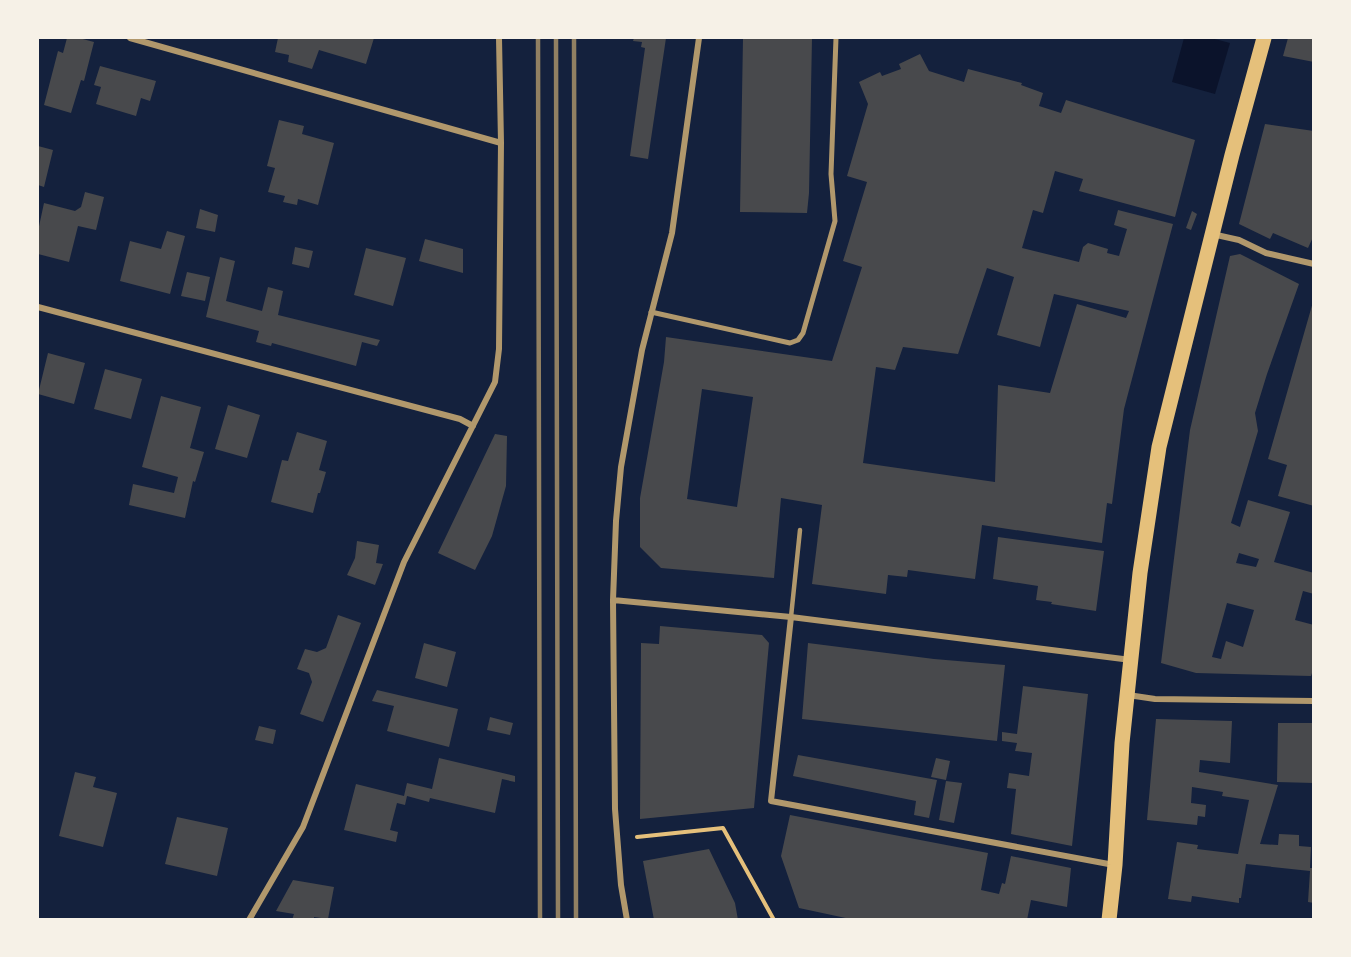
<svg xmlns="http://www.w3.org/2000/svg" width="1351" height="957" viewBox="0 0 1351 957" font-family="Karla,sans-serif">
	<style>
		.water { fill: #0b132b }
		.building { fill: #48494c; fill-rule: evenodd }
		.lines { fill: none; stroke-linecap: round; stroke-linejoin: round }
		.path { stroke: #e5c07b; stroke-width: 4 }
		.service { stroke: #b1986c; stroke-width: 4.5 }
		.pedestrian { stroke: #b1986c; stroke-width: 5 }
		.minor { stroke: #b1986c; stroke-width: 6 }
		.primary { stroke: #e5c07b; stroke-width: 15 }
		.rail { stroke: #918062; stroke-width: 4.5 }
	</style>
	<rect width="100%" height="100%" fill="#14213d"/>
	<path class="water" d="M1184 38H1211L1230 43 1215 94 1172 82Z"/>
	<path class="building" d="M67 38H79L94 42 84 81 81 80 71 113 44 105 58 51 63 53Z
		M278 38H374L366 64 319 50 312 69 288 62 289 55 275 52Z
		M634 38H666L648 159 630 156 645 48 641 47 642 42 633 41Z
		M743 38H812L809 193 807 213 740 212Z
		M1288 38H1314V62L1283 56Z
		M920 54 929 71 964 82 968 69 1022 83 1021 85 1043 93 1039 106 1061 113 1066 100 1195 140 1175 217 1079 191 1083 179 1055 171 1043 213 1033 210 1022 248 1079 262 1083 247 1088 243 1108 249 1107 253 1119 256 1127 229 1114 225 1118 210 1173 224 1124 409 1112 504 1107 503 1102 543 982 525 975 579 908 570 907 577 888 575 886 594 812 584 822 505 781 498 774 578 661 568 640 547V498L664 362 666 337 832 361 862 267 843 261 867 182 847 176 868 104 859 82 880 72 882 76 901 69 899 64ZM987 268 1014 277 997 335 1040 347 1054 294 1129 311 1126 318 1077 304 1050 393 998 385 995 482 863 463 876 367 895 370 903 347 958 354ZM702 389 753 397 737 507 687 499Z
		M100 66 156 81 150 101 141 98 136 116 96 104 101 87 94 85Z
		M279 120 304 126 302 134 334 143 318 205 298 199 297 205 283 202 285 196 268 192 275 168 267 166Z
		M1265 124 1314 131V235L1308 248 1273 233 1270 239 1239 224Z
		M38 146 53 150 44 187 38 185Z
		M85 192 104 197 96 230 78 226 69 262 38 254V231L44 203 75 211 81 207Z
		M200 209 218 215 215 232 196 228Z
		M1192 211 1197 214 1191 230 1186 228Z
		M167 231 185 236 170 294 120 281 130 241 161 249Z
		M425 239 463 249V273L419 261Z
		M295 247 313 251 309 268 292 264Z
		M366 248 406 258 393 306 354 295Z
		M1240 254 1299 284 1267 374 1255 413 1258 431 1231 523 1240 527 1248 500 1290 512 1274 562 1314 573V594L1303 591 1295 620 1314 625V667L1311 676 1196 673 1161 663 1190 430 1230 256ZM1239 553 1259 559 1256 567 1236 563ZM1227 603 1254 610 1243 647 1226 641 1221 659 1212 657Z
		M220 257 235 261 226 301 262 311 268 287 283 291 278 315 380 340 377 346 362 342 356 366 272 343 271 346 256 342 259 331 206 317Z
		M187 272 210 277 205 301 181 296Z
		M1313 302H1314V506L1278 496 1287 465 1268 459Z
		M48 353 85 363 74 404 38 394Z
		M105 369 142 379 131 419 94 409Z
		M161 396 201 407 190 448 204 452 195 482 193 481 185 518 129 505 133 484 174 493 178 477 142 467Z
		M228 405 260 415 247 458 215 449Z
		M297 432 327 441 319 470 326 472 320 493H318L313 513 271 502 282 460 288 461Z
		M495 434 507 436 506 486 492 536 475 570 438 553Z
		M998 537 1104 551 1096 611 1051 604 1052 602 1036 600 1038 586 993 579Z
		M357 541 379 545 376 563 383 564 375 585 347 575 355 558Z
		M338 615 361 623 323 722 300 714 312 682 309 673 297 669 305 649 317 652 326 648Z
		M660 626 762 635 769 643 754 808 640 819 641 643 659 644Z
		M424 643 456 652 447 687 415 678Z
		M808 643 934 659 1005 665 997 741 802 719Z
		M1023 686 1088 694 1072 846 1011 834 1016 789 1007 788 1009 773 1029 776 1032 753 1015 751 1017 743 1002 741V732L1017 734Z
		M377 690 458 709 449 747 387 731 394 706 372 701Z
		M490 717 513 723 510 735 487 730Z
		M1156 719 1232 721 1230 763 1200 760 1199 772 1278 785 1260 844 1278 845 1279 834 1299 835V846L1311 847 1310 868H1314V903L1308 902 1310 871 1246 864 1241 898H1239V903L1192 896 1191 902 1168 899 1177 842 1198 845 1197 849 1238 854 1249 800 1222 796 1223 792 1192 787 1191 803 1206 805 1205 817 1198 816 1197 825 1147 820Z
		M1278 723H1314V783L1277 782Z
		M259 726 276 730 273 744 255 740Z
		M798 755 937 780 929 818 914 815 916 801 793 776Z
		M439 758 515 776V782L502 779 495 813 430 798 429 802 407 796 405 805 397 803 390 830 398 832 396 842 344 830 356 784 404 796 407 783 432 789Z
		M936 758 950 761 946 780 931 777Z
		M75 772 96 777 93 787 117 793 103 847 59 836Z
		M946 781 962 783 954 823 939 820Z
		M790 815 988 853 981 890 999 894 1002 883 1005 884 1011 856 1071 868 1067 907 1031 900 1027 920H855L799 908 781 856Z
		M177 817 228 828 217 876 165 864Z
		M709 849 735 903 738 920H654L643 861Z
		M293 880 334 887 328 919 314 917V920H292L294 914 276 911Z"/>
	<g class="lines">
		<path class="path" d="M637 837 723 828 774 920"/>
		<path class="service" d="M791 617 800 530"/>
		<path class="pedestrian" d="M651 312 790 343 798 340 803 333 835 221 831 174 836 38"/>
		<path class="minor" d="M130 38 501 143
			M1212 234 1239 240 1266 253 1314 264
			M38 307 460 419 473 426
			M613 600 791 617 1131 660
			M791 617 771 801 1114 865
			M1128 695 1155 699 1314 701
			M249 920 303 827 404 562 495 382 499 349 501 143 499 38
			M627 920 621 885 615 809 613 600 616 521 621 467 642 350 672 233 699 38"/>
		<path class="primary" d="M1109 920 1115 865 1122 743 1140 573 1159 447 1232 155 1264 38"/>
		<path class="rail" d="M538 38 540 920
			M556 38 558 920
			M574 38 576 920"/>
	</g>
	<rect width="1351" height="957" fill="none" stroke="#f6f1e7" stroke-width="78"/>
</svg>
